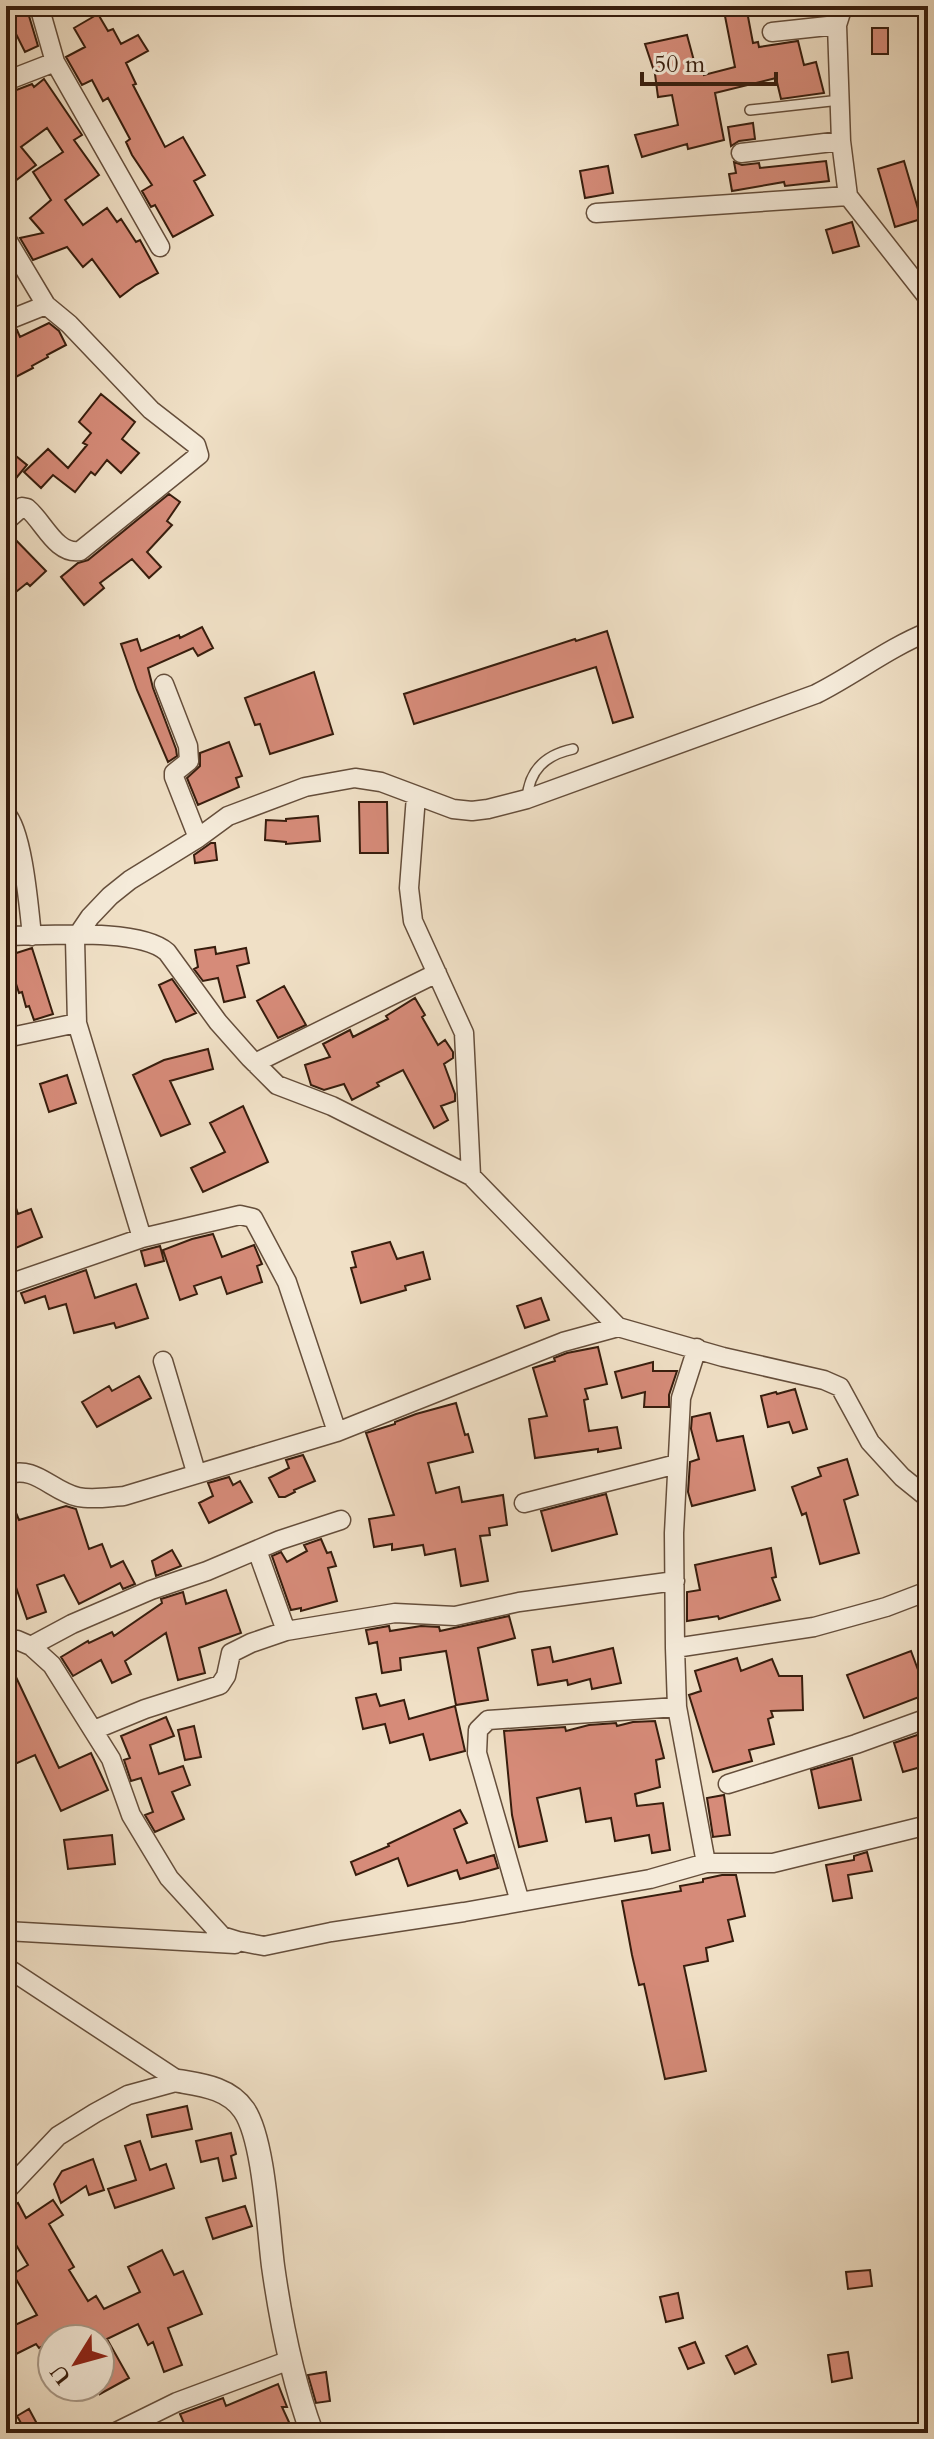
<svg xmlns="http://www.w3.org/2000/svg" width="934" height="2439" viewBox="0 0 934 2439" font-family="Cardo,serif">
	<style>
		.building { fill: #d68b79; stroke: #371d0d; stroke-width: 2 }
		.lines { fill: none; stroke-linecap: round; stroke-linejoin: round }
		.service-casing { stroke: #654e3b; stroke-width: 12 }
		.minor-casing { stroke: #654e3b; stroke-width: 21 }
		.tertiary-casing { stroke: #654e3b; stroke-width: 25 }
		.service { stroke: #f5ebda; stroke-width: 9 }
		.minor { stroke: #f5ebda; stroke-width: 18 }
		.tertiary { stroke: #f5ebda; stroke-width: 22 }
	</style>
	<rect width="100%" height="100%" fill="#f0e0c6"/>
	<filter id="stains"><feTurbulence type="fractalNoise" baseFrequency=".0025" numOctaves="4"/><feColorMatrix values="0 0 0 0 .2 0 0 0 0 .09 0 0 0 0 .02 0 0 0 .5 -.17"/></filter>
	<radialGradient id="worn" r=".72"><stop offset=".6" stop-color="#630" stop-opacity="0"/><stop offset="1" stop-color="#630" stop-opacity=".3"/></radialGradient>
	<path class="building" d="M6 6H26L38 46 25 52 6 14Z
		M723 6H746L753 43 758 42 759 47 798 41 804 65 816 62 824 93 781 99 776 78 715 93 724 140 688 149 687 144 642 157 635 135 678 125 672 95 658 97 655 74 645 44 687 35 697 72 704 71V75L735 67Z
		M98 14 108 31 113 29 121 44 138 35 148 51 126 63 136 84 133 85 165 147 183 137 205 175 194 181 213 215 173 237 155 205 151 207 142 191 152 185 132 155 126 142 130 139 108 98 103 101 92 80 82 85 66 57 85 47 74 28Z
		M872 28H888V54H872Z
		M44 79 82 135 74 140 99 175 65 200 83 225 107 208 117 222 121 219 136 242 140 240 158 273 136 285 120 297 92 259 83 267 67 247 33 260 20 238 43 233 30 218 51 200 33 172 63 152 47 128 21 147 36 165 6 188V98L12 94 11 92 32 84 34 87Z
		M753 123 755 139 739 141 731 146 728 127Z
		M826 161 829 181 785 186 784 182 732 191 729 174 736 173 734 162 742 165 759 163 760 168Z
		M904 161 921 219 895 227 878 169Z
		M608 166 613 193 585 198 580 171Z
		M852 222 859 246 833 253 826 230Z
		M49 323 59 331 66 345 47 355 48 357 32 366 33 368 6 382V333L17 330 20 337Z
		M101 394 135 422 122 439 139 453 121 473 107 460 95 475 91 472 75 492 53 475 41 488 24 472 48 449 68 468 87 445 83 443 91 433 79 422Z
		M6 448 27 465 17 477 6 468Z
		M169 494 180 502 167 521 172 525 147 552 161 567 149 578 132 559 100 583 104 588 84 605 61 577 78 563 88 560Z
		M9 533 46 571 30 586 27 583 6 600V533Z
		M202 627 213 648 198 656 193 648 148 668 153 688 176 749 177 756 168 762 137 690 121 644 137 639 141 651 179 635 180 638Z
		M607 631 633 717 613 723 596 667 414 724 404 694 575 639 576 641Z
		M314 672 333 734 270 754 260 724 255 725 245 698Z
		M229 742 242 776 236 778 239 787 198 805 187 778 200 766V753Z
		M359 802H387L388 853H360Z
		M318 816 320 841 286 844V842L265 840 266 820 286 821V819Z
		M211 843H215L217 860 195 863 194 855Z
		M215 947 216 954 246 948 249 963 237 966 245 997 224 1002 218 978 203 981 194 969 198 967 195 950Z
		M32 948 53 1014 34 1020 29 1006 26 1007 22 992 19 993 7 956Z
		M172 979 196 1013 176 1022 159 985Z
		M284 986 306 1025 278 1038 257 1001Z
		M415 998 425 1015 422 1017 438 1045 445 1040 453 1052V1058L444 1064 455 1094V1101L441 1106 448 1120 434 1128 403 1070 377 1083 379 1086 352 1100 344 1084 324 1090 311 1085 305 1065 330 1057 323 1044 350 1030 353 1037 388 1019 386 1016Z
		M208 1049 213 1069 170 1081 190 1124 161 1136 133 1075 164 1060Z
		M67 1075 76 1103 49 1112 40 1084Z
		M243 1106 268 1162 203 1192 191 1168 225 1152 210 1123Z
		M8 1184 18 1214 31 1209 42 1237 6 1252V1185Z
		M213 1234 222 1257 254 1245 262 1264 257 1266 262 1282 227 1294 221 1277 194 1286 197 1294 180 1300 163 1250 192 1239Z
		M390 1242 397 1259 423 1252 430 1279 405 1286 406 1290 361 1303 351 1268 356 1267 352 1252Z
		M160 1246 164 1261 145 1266 141 1251Z
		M86 1270 95 1298 136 1284 148 1318 116 1328 114 1323 74 1333 66 1304 49 1309 45 1296 25 1303 21 1293Z
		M541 1298 549 1320 525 1328 517 1306Z
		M598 1347 607 1384 585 1389 588 1399 584 1400 589 1431 617 1427 621 1448 598 1452V1449L535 1458 529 1419 547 1416 533 1368 555 1361 554 1358 567 1353Z
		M653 1362V1371H677L669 1395V1407H644L645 1392 622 1398 615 1372Z
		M139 1376 151 1398 97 1427 82 1402 109 1386 112 1391Z
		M795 1389 807 1429 793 1433 789 1422 768 1427 761 1396 776 1392 777 1394Z
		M456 1403 465 1435 468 1434 473 1452 428 1463 436 1493 459 1487 462 1502 503 1495 507 1525 489 1528 490 1535 480 1536 488 1581 461 1586 455 1549 425 1555 423 1545 392 1550V1544L374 1547 369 1519 394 1515 366 1433 395 1424V1422L416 1414Z
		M710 1413 717 1441 743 1436 755 1490 692 1506 688 1492 690 1462 699 1459 691 1429 692 1417Z
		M303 1455 315 1481 294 1490 295 1492 285 1497H279L269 1478 289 1468 286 1460Z
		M847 1459 858 1495 844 1500 859 1553 820 1564 806 1513 802 1515 792 1487 821 1476 818 1468Z
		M229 1477 233 1485 240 1481 252 1502 209 1523 199 1503 213 1496 208 1483Z
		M6 1489 19 1520 66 1506 76 1509 89 1549 102 1544 111 1567 123 1561 135 1584 123 1589 120 1583 79 1604 64 1575 37 1585 46 1612 27 1619 11 1573 6 1574Z
		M606 1494 617 1534 552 1551 541 1511Z
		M321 1539 327 1553 331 1552 336 1566 328 1568 337 1601 301 1611V1608L291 1610 272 1556 281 1552 287 1562 307 1551 304 1545Z
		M771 1548 776 1577 772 1578 780 1600 719 1619 718 1616 687 1621V1592L700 1590 695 1565Z
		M172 1550 181 1566 156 1576 152 1561Z
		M226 1590 241 1633 199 1648 205 1673 178 1680 166 1633 125 1661 131 1674 112 1683 101 1660 73 1676 61 1657 88 1641 89 1643 112 1632 114 1636 162 1603 161 1599 183 1592 186 1604Z
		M509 1616 515 1638 478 1648 488 1700 456 1705 446 1651 400 1658 401 1670 382 1673 377 1642 369 1644 366 1630 389 1626 390 1631 421 1626 439 1627 440 1631Z
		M550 1647 553 1662 613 1648 621 1683 592 1689 590 1679 568 1685 567 1680 538 1685 532 1650Z
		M911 1651 927 1694 864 1718 847 1675Z
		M6 1656 59 1768 91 1753 108 1790 61 1811 35 1755 6 1768Z
		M737 1658 741 1671 772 1659 779 1676H802L803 1710 771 1711 773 1717 768 1719 774 1744 749 1750 752 1761 713 1772 689 1695 701 1691 695 1671Z
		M376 1694 380 1706 404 1700 409 1719 455 1706 465 1751 430 1760 423 1734 390 1743 385 1724 363 1729 356 1698Z
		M166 1717 174 1736 150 1745 159 1774 183 1766 190 1785 172 1792 184 1819 155 1832 145 1815 153 1812 141 1778 131 1781 124 1760 130 1758 121 1736Z
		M655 1721 664 1758 656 1760 660 1787 635 1794 637 1806 663 1803 670 1850 652 1853 649 1835 615 1841 611 1818 586 1822 580 1788 537 1798 547 1841 519 1847 512 1815 504 1731 565 1727 566 1731 589 1725 616 1723 617 1726 633 1722Z
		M194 1726 201 1757 185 1760 178 1730Z
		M923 1733 928 1752V1765L903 1772 894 1743Z
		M852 1758 861 1800 819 1808 811 1770Z
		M724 1795 730 1835 713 1837 707 1798Z
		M460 1810 467 1823 454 1829 467 1863 494 1855 498 1868 460 1879 457 1870 408 1886 398 1858 356 1875 351 1862 389 1846 388 1844Z
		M112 1835 115 1864 68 1869 64 1840Z
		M867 1852 872 1871 848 1875 852 1898 833 1901 826 1865 854 1860V1856Z
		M722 1875H736L745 1916 728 1920 733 1941 706 1948 708 1961 684 1966 706 2071 665 2079 644 1984 639 1985 632 1955 622 1901 681 1891 680 1886 703 1882V1879Z
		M187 2106 192 2129 152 2137 147 2115Z
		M231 2133 236 2154 231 2156 236 2178 223 2181 218 2158 201 2162 196 2141Z
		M140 2141 150 2170 166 2164 174 2188 115 2208 108 2189 136 2180 125 2146Z
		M93 2159 104 2190 89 2195 86 2186 61 2203 54 2184 62 2171Z
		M53 2200 63 2215 49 2224 74 2267 69 2270 88 2301 96 2296 104 2309 140 2292 128 2267 162 2250 174 2275 183 2271 202 2314 168 2328 182 2365 164 2372 153 2342 148 2345 138 2324 107 2339 129 2378 100 2394V2339H52V2342L39 2348 36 2344 16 2354 6 2329 37 2315 13 2274 28 2265 6 2228V2210L18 2203 26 2218Z
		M245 2206 252 2226 213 2239 206 2218Z
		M870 2270 872 2286 848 2289 846 2272Z
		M678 2293 683 2318 666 2322 660 2297Z
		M695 2342 704 2363 688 2369 679 2348Z
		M747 2346 756 2364 735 2374 726 2356Z
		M848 2352 852 2378 832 2382 828 2355Z
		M326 2372 330 2401 316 2403 308 2375Z
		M278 2384 287 2407H282L294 2433H188L180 2414 223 2398 226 2406Z
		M29 2409 42 2433H6V2430L21 2423 17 2416Z"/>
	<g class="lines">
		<defs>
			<path id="service" d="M750 110 840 100
				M527 799C529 770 545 755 573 749"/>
			<path id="minor" d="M843 6 837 25 841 141 848 196 928 298
				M772 32 837 25
				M55 62 160 247
				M6 81 55 62 39 6
				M741 153 841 141
				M596 213 848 196
				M6 238 46 305 69 324 151 410 196 445 199 455 80 551C56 555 44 522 27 508L22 507 6 521
				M6 321 46 305
				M164 684 188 746 189 761 174 773V777L198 838
				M416 796 409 888 413 921 464 1033 471 1176
				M6 814C23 831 29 909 32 936
				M6 936C45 936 139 927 167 952L218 1022 250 1058 277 1085 332 1106 471 1176 618 1327
				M6 1038 77 1023
				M255 1063 437 973
				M142 1238 77 1023 75 939 90 917 110 896 130 880 198 838 228 816 305 787 355 778 381 782 453 809 472 811 488 809 527 799 816 694C854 675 888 648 928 632
				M6 1285 142 1238 240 1215 253 1218 287 1282 337 1432
				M697 1348 681 1398 674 1533 675 1648 677 1707 706 1863
				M163 1361 196 1472
				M6 1475C35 1464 51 1491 78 1497 93 1500 109 1497 124 1496L337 1432 563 1342 618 1327 723 1357 824 1380 840 1387 870 1442 902 1477 928 1498
				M524 1503 677 1464
				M257 1550 286 1631
				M6 1639 17 1640 31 1646 52 1665 111 1759 131 1815 169 1878 222 1936 238 1941 264 1946 331 1932 464 1912 650 1879 706 1863H773L928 1825
				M31 1646 72 1624 151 1590 207 1571 280 1540 341 1520
				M675 1648 814 1627 886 1607 928 1591
				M94 1730 145 1709 220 1685 226 1676 231 1653 251 1643 286 1631 395 1613 455 1616 519 1602 675 1581
				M728 1784 856 1744 928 1718
				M520 1902 477 1753 478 1730 488 1720 677 1707
				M6 1931 235 1944
				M6 1967 179 2081
				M6 2191 58 2136 95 2113 128 2095 179 2081
				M114 2433 177 2402 290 2360"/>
			<path id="tertiary" d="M179 2081C202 2085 229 2088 244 2110 264 2139 268 2227 273 2266 281 2323 292 2379 312 2433"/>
		</defs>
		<use href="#service" class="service-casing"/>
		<use href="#minor" class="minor-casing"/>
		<use href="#tertiary" class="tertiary-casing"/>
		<use href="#service" class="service"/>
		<use href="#minor" class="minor"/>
		<use href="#tertiary" class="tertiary"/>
	</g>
	<rect width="934" height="2439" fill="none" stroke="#f0e0c6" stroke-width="32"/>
	<rect x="8" y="8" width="918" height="2423" fill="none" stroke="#371d0d" stroke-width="4"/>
	<rect x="16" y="16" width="902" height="2407" fill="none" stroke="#371d0d" stroke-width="2"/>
	<g transform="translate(76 2363) rotate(233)"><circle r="38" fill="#f5ebda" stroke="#a99988" stroke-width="2"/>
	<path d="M0-6L14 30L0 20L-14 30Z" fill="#8f2418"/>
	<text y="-12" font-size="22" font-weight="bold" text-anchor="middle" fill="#371d0d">U</text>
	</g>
	<path d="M642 72v12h134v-12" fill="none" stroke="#371d0d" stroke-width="4"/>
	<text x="654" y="72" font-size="24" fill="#371d0d" stroke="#f5ebda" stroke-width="6" paint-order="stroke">50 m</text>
	<rect width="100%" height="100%" filter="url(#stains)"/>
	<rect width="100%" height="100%" fill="url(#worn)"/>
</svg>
